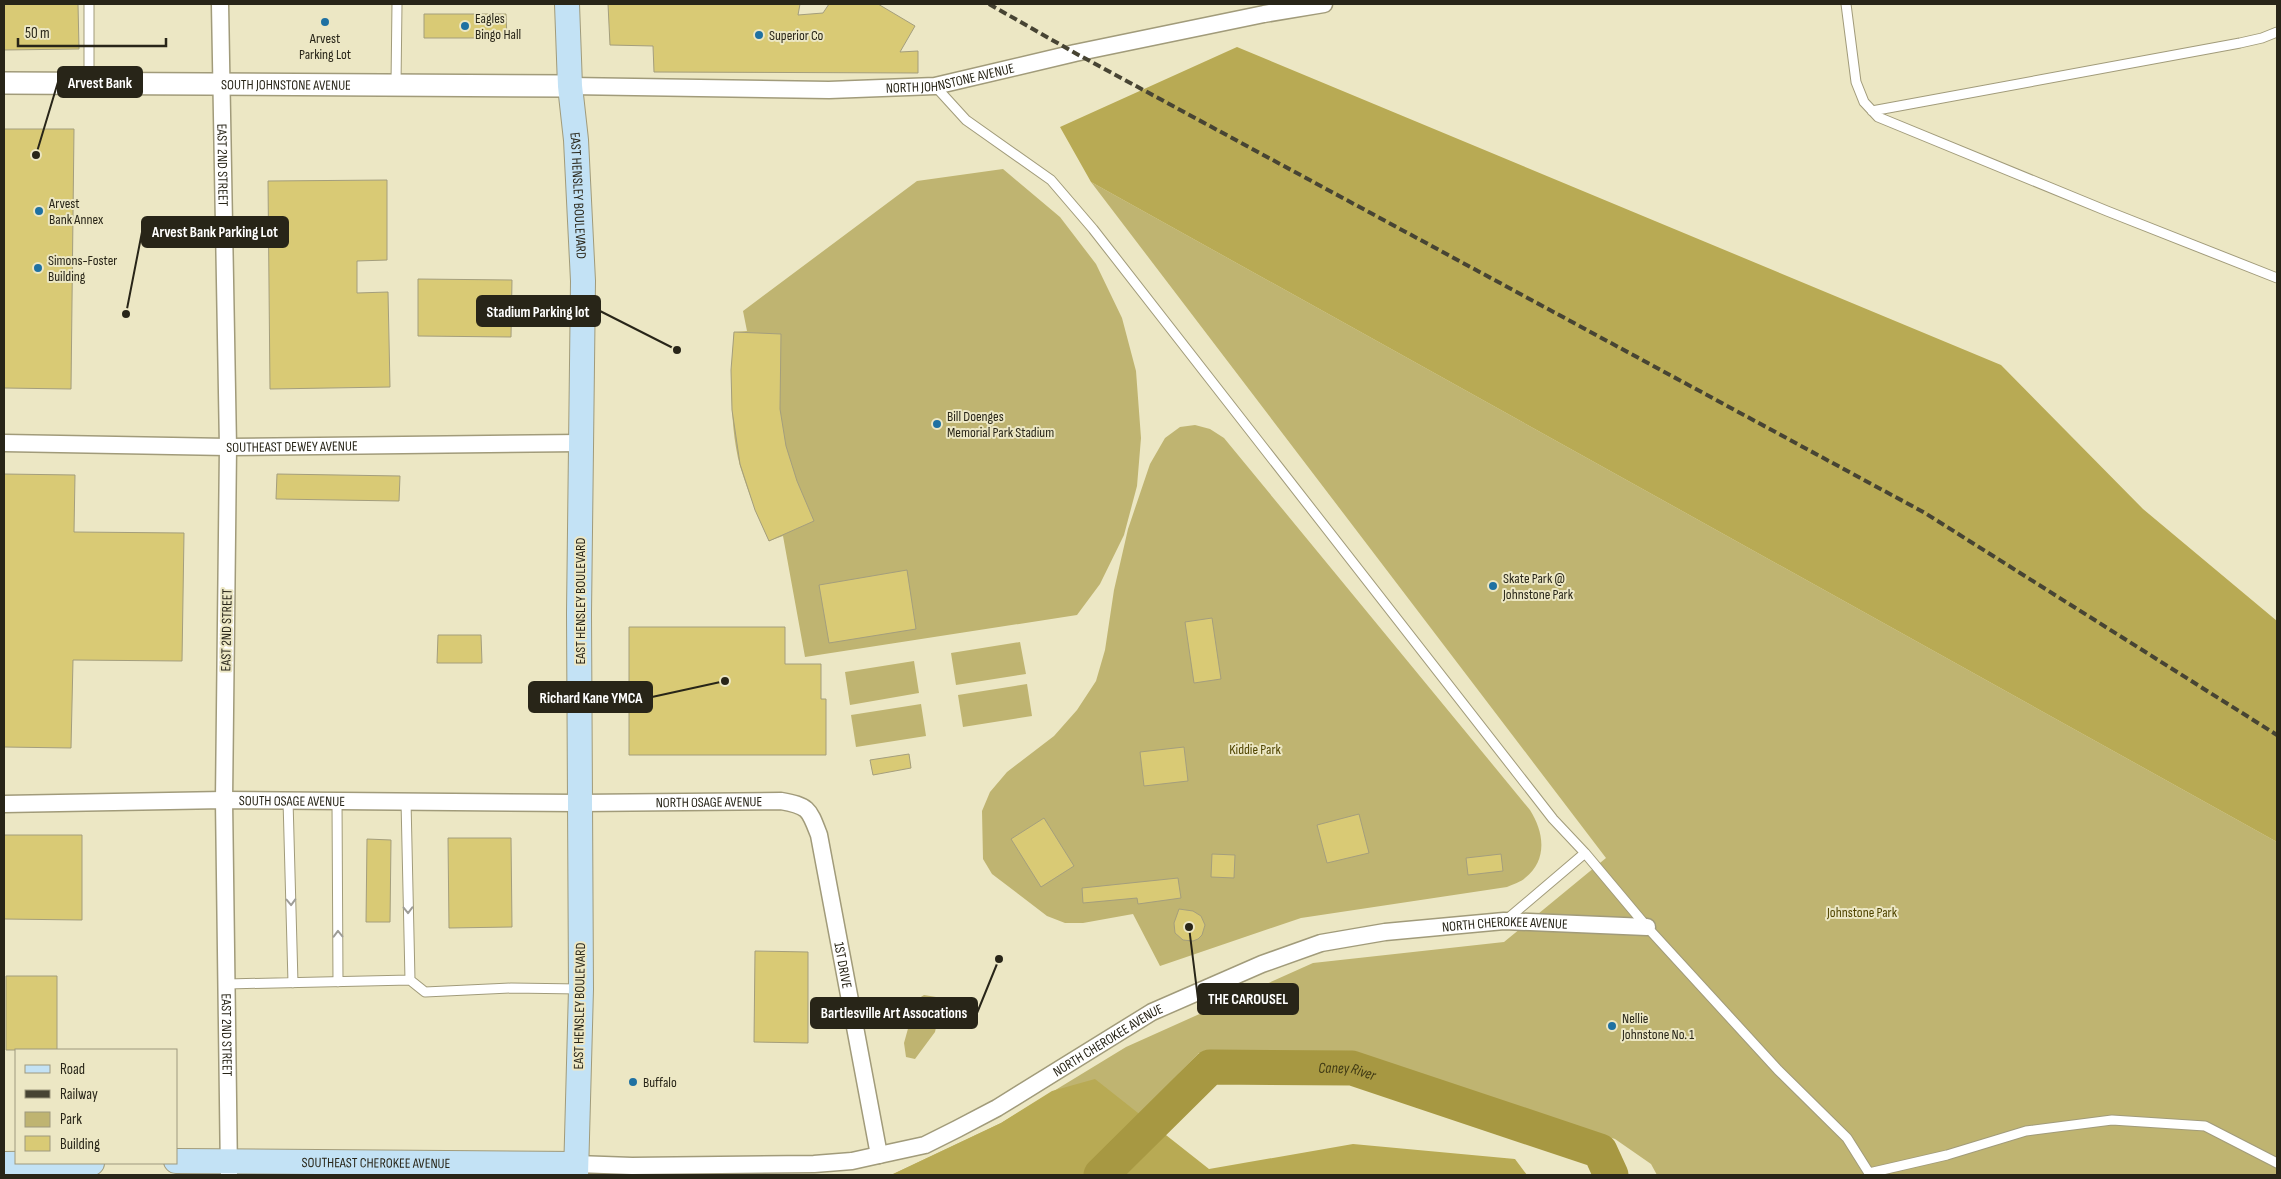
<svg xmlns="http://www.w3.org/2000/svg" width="2281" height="1179" viewBox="0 0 2281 1179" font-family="'Sofia Sans Condensed',sans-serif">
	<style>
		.green { fill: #bfb471 }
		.forest { fill: #b8aa54 }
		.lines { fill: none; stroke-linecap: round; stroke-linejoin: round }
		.river { stroke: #a79842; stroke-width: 35 }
		.building { fill: #d9ca75; stroke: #a49e7d }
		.service-casing { stroke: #a19b7a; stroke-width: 11 }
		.minor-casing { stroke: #a19b7a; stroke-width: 19 }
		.tertiary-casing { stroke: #a19b7a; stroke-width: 24 }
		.secondary-casing { stroke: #a19b7a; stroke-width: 26 }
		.service { stroke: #fff; stroke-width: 9 }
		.minor { stroke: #fff; stroke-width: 16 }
		.tertiary { stroke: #fff; stroke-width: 21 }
		.secondary { stroke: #c3e2f5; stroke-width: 24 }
		.rail { stroke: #474433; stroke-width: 4; stroke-dasharray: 8 4; stroke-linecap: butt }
		.oneway { stroke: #9e9d97 }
		.poi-dot { fill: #1f71a2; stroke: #ece7c4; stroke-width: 2 }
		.labels { text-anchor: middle; stroke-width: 4; stroke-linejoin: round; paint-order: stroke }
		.poi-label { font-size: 14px; fill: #282518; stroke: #ece7c4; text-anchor: start }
		.street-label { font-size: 14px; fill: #282518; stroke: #ece7c4 }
		.park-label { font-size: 14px; fill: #504500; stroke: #ece7c4 }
		.water-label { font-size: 15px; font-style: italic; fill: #3f3914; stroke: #ece7c4 }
		.leader { fill: none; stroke: #282518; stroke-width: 2 }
		.callout-dot { fill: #282518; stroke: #ece7c4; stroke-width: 2 }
		.callout { fill: #282518; stroke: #282518; stroke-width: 2 }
		.callout-label { font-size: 15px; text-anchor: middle; font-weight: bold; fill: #fff }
	</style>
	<rect width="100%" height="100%" fill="#ece7c4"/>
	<path class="green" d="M1003 169 1060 217 1096 264 1122 318 1136 371 1141 438 1137 486 1124 535 1100 584 1077 615 805 657 783 536 769 541C758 517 748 492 740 466 729 425 731 373 734 332L747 331 743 311 917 181Z
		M1091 182 2277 842V1175H1657L1651 1164 1615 1139 1344 1051 1199 1053 1080 1175H891L1001 1123 1126 1047 1313 963 1504 942 1606 858Z
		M1195 425 1210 429 1224 438 1530 810C1544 832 1548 860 1525 878 1521 882 1513 884 1507 887L1301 918 1160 966 1133 914 1083 923H1065L1047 916 992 874 983 859 982 811 990 792 1007 772 1054 736 1077 710 1096 681 1105 650 1114 590 1128 529 1150 464 1165 438 1180 427Z
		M1020 642 1026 674 956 685 951 653Z
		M914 661 919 693 850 705 845 672Z
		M1027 684 1032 716 963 727 958 695Z
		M921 704 926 736 856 747 851 715Z
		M924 995 936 997 941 1006 935 1032 915 1059 906 1057 904 1043 916 1000Z"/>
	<path class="forest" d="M1237 47 2001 365 2143 509 2277 621V842L1091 182 1060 127Z
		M1095 1079 1209 1169 1353 1144 1515 1159 1527 1175H891L1001 1123 1052 1091Z"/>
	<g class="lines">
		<path class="river" id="s1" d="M1101 1175 1210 1067 1352 1068 1600 1151 1611 1175"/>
	</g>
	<path class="building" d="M4 4H78L79 49 4 50Z
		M608 4H800L798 15 823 13 829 4H878L915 26 900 52 918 51V73L654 72 653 46 610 45Z
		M424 14H506L507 38H424Z
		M4 129H74L71 389 4 388Z
		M387 180V260L357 261V293L388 292 390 387 270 389 268 181Z
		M418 279 512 280 511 337 418 336Z
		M734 332 781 334 780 409 786 446 797 481 814 521 769 541 755 510 740 464 732 410 731 370Z
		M4 474 75 475 74 532 184 533 182 661 73 660 71 748 4 747Z
		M277 474 400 476 399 501 276 499Z
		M907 570 916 629 829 643 819 585Z
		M1212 618 1221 679 1194 683 1185 622Z
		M629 627H785V664H821V699H826V755H629Z
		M438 635H481L482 663H437Z
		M1184 747 1188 781 1144 786 1140 752Z
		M909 754 911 768 873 775 870 760Z
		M1359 814 1369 853 1327 863 1317 825Z
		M1044 818 1074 866 1041 887 1011 839Z
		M4 835H82V920L4 919Z
		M448 838H511L512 927 449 928Z
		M367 839 391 840 390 922H366Z
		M1212 854 1235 855 1234 878 1211 877Z
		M1501 854 1503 871 1468 875 1466 858Z
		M1178 878 1181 898 1138 904 1137 898 1083 903 1082 888Z
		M1179 909 1193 911 1201 916 1205 925 1202 935 1198 939 1193 941 1183 940 1175 933 1174 923Z
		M755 951 808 952V1043L754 1042Z
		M6 976H57V1050H6Z"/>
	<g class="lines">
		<defs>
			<path id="service" d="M1846 4 1856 82 1864 102 1878 117 2107 211 2277 278
				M89 83V4
				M396 84 397 4
				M935 86 966 120 1051 180 1093 229 1553 819 1585 853 1505 921
				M1872 111 2240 43 2262 38 2277 32
				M288 800 293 983
				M337 801 338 982
				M406 801 410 980 425 992 511 988 580 989
				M1585 853 1647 927 1778 1070 1847 1138 1869 1173
				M227 984 410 980
				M1870 1175 1869 1173 1947 1155 2026 1131 2112 1120 2205 1126 2277 1163"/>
			<g id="minor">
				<path id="s2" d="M220 4 228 447 224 800 229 1175"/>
				<path id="s3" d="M570 86 829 90 935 86 1075 53 1264 14 1324 4"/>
				<path id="s4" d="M4 443 228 447 580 443"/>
				<path id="s5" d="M4 804 224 800 579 803 781 801C809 806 809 809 819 835L879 1155"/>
				<path id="s6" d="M576 1164 632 1166 814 1164 852 1161 879 1155 925 1145 957 1129 997 1108 1152 1012 1262 964 1321 943 1385 932 1504 921 1647 927"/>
			</g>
			<g id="tertiary">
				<path id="s7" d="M4 83 570 86"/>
			</g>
			<g id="secondary">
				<path id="s8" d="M567 4 570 86 576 140 583 281 579 614 581 989 576 1175"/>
				<path id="s9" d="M176 1161 576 1164"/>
				<path d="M4 1164 92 1163"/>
			</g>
		</defs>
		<use href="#service" class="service-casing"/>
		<use href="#minor" class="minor-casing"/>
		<use href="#tertiary" class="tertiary-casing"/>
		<use href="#secondary" class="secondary-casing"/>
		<use href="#service" class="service"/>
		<use href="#minor" class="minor"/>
		<use href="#tertiary" class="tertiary"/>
		<use href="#secondary" class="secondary"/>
		<path class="rail" d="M989 4 1075 53 1925 513 2277 735"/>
	</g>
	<defs><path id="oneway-chevron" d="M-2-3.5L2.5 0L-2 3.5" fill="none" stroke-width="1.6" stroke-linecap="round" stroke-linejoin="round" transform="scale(1.25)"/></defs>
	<g class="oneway">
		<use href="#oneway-chevron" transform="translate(291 902) rotate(88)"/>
		<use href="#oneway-chevron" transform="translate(408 910) rotate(89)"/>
		<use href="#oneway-chevron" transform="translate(338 934) rotate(-91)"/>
	</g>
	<g class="poi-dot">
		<circle cx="325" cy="22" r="5"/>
		<circle cx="465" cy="26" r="5"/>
		<circle cx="759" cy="35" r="5"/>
		<circle cx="39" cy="211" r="5"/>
		<circle cx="38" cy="268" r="5"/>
		<circle cx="937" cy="424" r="5"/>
		<circle cx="1493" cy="586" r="5"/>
		<circle cx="1612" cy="1026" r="5"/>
		<circle cx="633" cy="1082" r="5"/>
	</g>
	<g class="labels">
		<g class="poi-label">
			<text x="475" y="23">Eagles<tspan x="475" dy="16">Bingo Hall</tspan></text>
			<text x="769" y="40">Superior Co</text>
			<text x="325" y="43" text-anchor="middle">Arvest<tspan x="325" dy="16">Parking Lot</tspan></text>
			<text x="49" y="208">Arvest<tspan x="49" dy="16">Bank Annex</tspan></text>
			<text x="48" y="265">Simons-Foster<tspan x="48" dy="16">Building</tspan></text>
			<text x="947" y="421">Bill Doenges<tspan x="947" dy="16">Memorial Park Stadium</tspan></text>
			<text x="1503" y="583">Skate Park @<tspan x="1503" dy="16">Johnstone Park</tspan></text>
			<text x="1622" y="1023">Nellie<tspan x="1622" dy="16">Johnstone No. 1</tspan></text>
			<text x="643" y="1087">Buffalo</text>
		</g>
		<g class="street-label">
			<text dy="5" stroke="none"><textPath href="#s3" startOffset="381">NORTH JOHNSTONE AVENUE</textPath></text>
			<text dy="5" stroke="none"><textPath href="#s7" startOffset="282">SOUTH JOHNSTONE AVENUE</textPath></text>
			<text dy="5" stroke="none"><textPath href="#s2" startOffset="161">EAST 2ND STREET</textPath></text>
			<text dy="5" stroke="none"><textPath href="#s8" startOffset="192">EAST HENSLEY BOULEVARD</textPath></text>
			<text dy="5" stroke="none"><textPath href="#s4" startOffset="288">SOUTHEAST DEWEY AVENUE</textPath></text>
			<text transform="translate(580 601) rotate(-90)" y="5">EAST HENSLEY BOULEVARD</text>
			<text transform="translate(226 630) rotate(-89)" y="5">EAST 2ND STREET</text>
			<text dy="5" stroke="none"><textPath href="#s5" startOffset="288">SOUTH OSAGE AVENUE</textPath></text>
			<text dy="5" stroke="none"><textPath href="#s5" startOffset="705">NORTH OSAGE AVENUE</textPath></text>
			<text dy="5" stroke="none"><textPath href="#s6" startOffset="982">NORTH CHEROKEE AVENUE</textPath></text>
			<text dy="5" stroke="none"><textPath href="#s5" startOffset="965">1ST DRIVE</textPath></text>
			<text transform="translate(579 1006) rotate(-89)" y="5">EAST HENSLEY BOULEVARD</text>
			<text dy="5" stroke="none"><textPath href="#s2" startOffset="1031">EAST 2ND STREET</textPath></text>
			<text dy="5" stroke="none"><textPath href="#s6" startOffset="562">NORTH CHEROKEE AVENUE</textPath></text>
			<text dy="5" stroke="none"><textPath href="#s9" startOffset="200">SOUTHEAST CHEROKEE AVENUE</textPath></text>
		</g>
		<g class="park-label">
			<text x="1255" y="754">Kiddie Park</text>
			<text x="1862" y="917">Johnstone Park</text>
		</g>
		<g class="water-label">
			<text dy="5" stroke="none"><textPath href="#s1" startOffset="291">Caney River</textPath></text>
		</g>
	</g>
	<path class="leader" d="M36 155L58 82M126 314L142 232M677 350L600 311M725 681L652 697M1189 927L1198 999M999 959L977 1013"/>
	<g class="callout-dot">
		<circle cx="36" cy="155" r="5"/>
		<circle cx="126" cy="314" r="5"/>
		<circle cx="677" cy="350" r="5"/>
		<circle cx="725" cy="681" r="5"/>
		<circle cx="1189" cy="927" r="5"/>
		<circle cx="999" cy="959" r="5"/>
	</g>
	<g class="callout">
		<rect x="58" y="67" width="84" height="30" rx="5"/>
		<rect x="142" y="217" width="146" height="30" rx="5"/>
		<rect x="477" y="296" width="123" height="30" rx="5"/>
		<rect x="529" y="682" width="123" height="30" rx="5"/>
		<rect x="1198" y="984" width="100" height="30" rx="5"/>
		<rect x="811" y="998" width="166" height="30" rx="5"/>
	</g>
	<g class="callout-label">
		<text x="100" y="88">Arvest Bank</text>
		<text x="215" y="237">Arvest Bank Parking Lot</text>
		<text x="538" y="317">Stadium Parking lot</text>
		<text x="591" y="703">Richard Kane YMCA</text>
		<text x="1248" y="1004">THE CAROUSEL</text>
		<text x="894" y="1018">Bartlesville Art Assocations</text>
	</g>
	<rect width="2281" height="1179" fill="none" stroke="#282518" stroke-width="10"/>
	<rect x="15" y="1049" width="162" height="115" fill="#ece7c4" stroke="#9e997f"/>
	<rect x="25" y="1065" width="25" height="8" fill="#c3e2f5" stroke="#9e997f"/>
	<text x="60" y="1074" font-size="15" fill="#282518">Road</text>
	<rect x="25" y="1090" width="25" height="8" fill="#474433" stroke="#9e997f"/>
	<text x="60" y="1099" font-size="15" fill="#282518">Railway</text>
	<rect x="25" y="1112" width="25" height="15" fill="#bfb471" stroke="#9e997f"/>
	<text x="60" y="1124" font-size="15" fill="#282518">Park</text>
	<rect x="25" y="1136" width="25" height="15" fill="#d9ca75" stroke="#9e997f"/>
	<text x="60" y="1149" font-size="15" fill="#282518">Building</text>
	<path d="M18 38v8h148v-8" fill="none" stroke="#282518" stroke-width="2.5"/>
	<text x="25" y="38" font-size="15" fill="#282518" stroke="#ece7c4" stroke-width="4" paint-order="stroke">50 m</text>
</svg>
